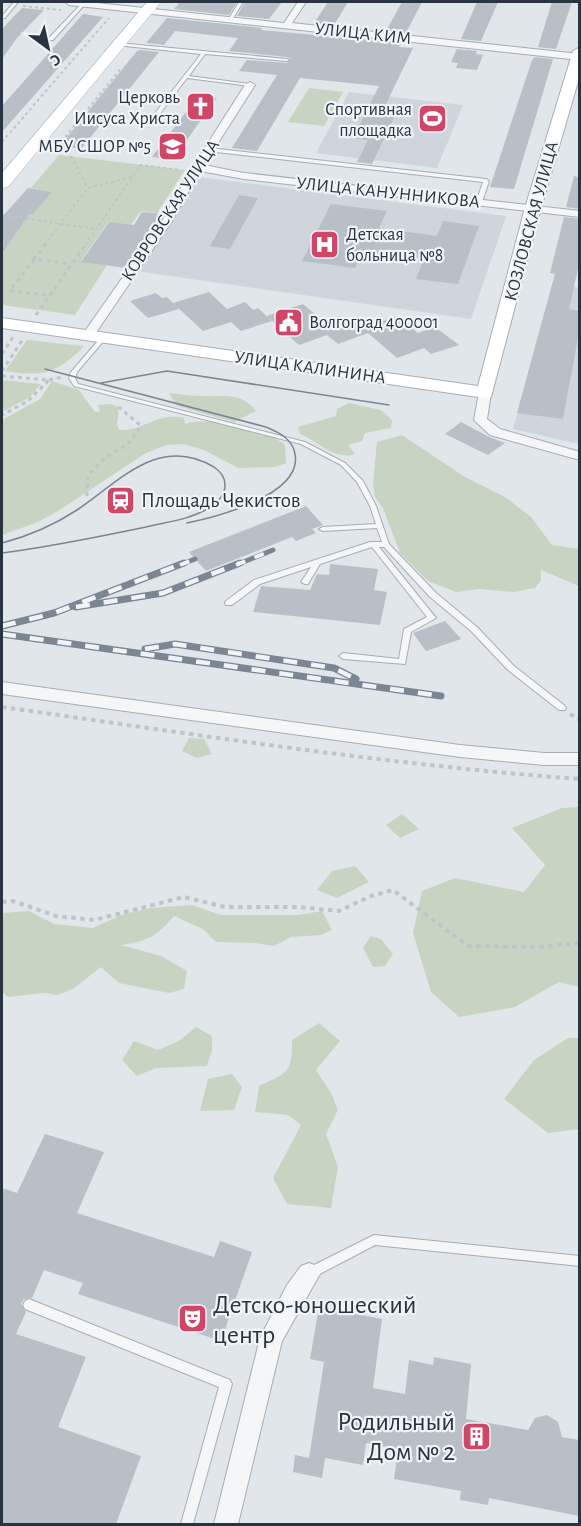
<svg xmlns="http://www.w3.org/2000/svg" width="581" height="1526" viewBox="0 0 581 1526" font-family="'Alegreya Sans',sans-serif">
	<style>
		.built { fill: #cfd5dc }
		.green { fill: #c8d4c2 }
		.building { fill: #b9bfc7 }
		.lines { fill: none; stroke-linecap: round; stroke-linejoin: round }
		.lane-casing { stroke: #a6adb4; stroke-width: 2 }
		.street-casing { stroke: #a6adb4; stroke-width: 2 }
		.secondary-casing { stroke: #a6adb4; stroke-width: 2 }
		.primary-casing { stroke: #a1abb6; stroke-width: 1 }
		.path-far2 { stroke: #bfc4c9; stroke-width: 2; stroke-dasharray: 3 3; stroke-linecap: butt }
		.path-far1 { stroke: #bfc4c9; stroke-width: 3; stroke-dasharray: 4 4; stroke-linecap: butt }
		.path { stroke: #bfc4c9; stroke-width: 4; stroke-dasharray: 4.5 4.5; stroke-linecap: butt }
		.lane { fill: #f4f6f8; fill-rule: evenodd }
		.street { fill: #f4f6f8; fill-rule: evenodd }
		.secondary { fill: #fff; fill-rule: evenodd }
		.primary { fill: #fff; fill-rule: evenodd }
		.tram { stroke: #7b8694; stroke-width: 1.5 }
		.rail-far1-casing { stroke: #7b8694; stroke-width: 5 }
		.rail-casing { stroke: #7b8694; stroke-width: 7 }
		.rail-far1 { stroke: #f1f4f7; stroke-width: 4; stroke-dasharray: 10; stroke-linecap: butt }
		.rail { stroke: #f1f4f7; stroke-width: 4.5; stroke-dasharray: 14; stroke-linecap: butt }
		.labels { text-anchor: middle; stroke-width: 4.5; stroke-linejoin: round; paint-order: stroke }
		.far-street-label { font-size: 18px; fill: #293442; stroke: #f1f4f7 }
		.far-poi-label { font-size: 18px; fill: #293442; stroke: #f1f4f7; text-anchor: end }
		.poi-label { font-size: 21px; fill: #293442; stroke: #f1f4f7; text-anchor: start }
		.near-poi-label { font-size: 26px; fill: #293442; stroke: #f1f4f7; text-anchor: start }
	</style>
	<rect width="100%" height="100%" fill="#e1e6ea"/>
	<path class="built" d="M349 92 463 105 437 168 316 153Z
		M199 177 506 216 471 319 136 271Z
		M552 284 577 287 580 291 579 444 513 429Z"/>
	<path class="green" d="M309 88 343 92 324 126 288 122Z
		M59 155 185 170 157 213 141 211 130 226 108 222 81 261 107 265 75 315 2 305V249H4L13 212 33 214 51 192 31 188Z
		M27 340 84 346C57 374 42 377 5 371Z
		M2 380 41 384 30 397 2 412Z
		M52 381 79 390 95 412H100L98 405 111 404 119 407 117 425 119 430C144 432 155 412 184 418L185 424C208 415 266 429 285 445L286 463 275 467 238 468 204 450 183 444 167 445 146 453 58 511 38 522 2 535V420L40 399Z
		M169 393C180 394 192 396 203 396 225 397 241 392 256 411L234 422 177 406Z
		M349 403 381 410 392 420 391 428 365 433 362 441 348 445 355 454C335 461 318 441 300 434L298 427 336 416 337 409Z
		M402 435 465 477 505 497 531 517 552 545 579 549V586L541 570V580L535 588 514 592 479 589 456 592 428 581 400 553 383 508 375 497 373 483 377 442Z
		M189 738 204 739 212 754 197 758 182 751Z
		M579 807V987L559 982 515 1007 459 1017 431 992 413 933 422 891 455 878 524 892 545 865 512 828 562 808Z
		M402 814 419 829 400 838 386 825Z
		M355 866 369 882 337 898 317 890 332 871Z
		M192 905 221 915H298L322 911 332 930 321 935 291 937 274 946 255 943 216 942 203 929 174 916C156 937 148 941 121 945L161 956 187 971 184 989 169 993 119 983 101 967 73 989 57 995 45 993 8 997 2 992V913L29 911 54 924 93 928 121 915 150 908Z
		M371 936 381 939 393 954 385 966 373 967 363 948Z
		M319 1023 340 1041 316 1070 331 1093 338 1110 326 1134 338 1167 331 1208 287 1204 273 1178 301 1125 288 1115 255 1112 259 1086C288 1072 292 1074 292 1040Z
		M196 1027 212 1036V1050L207 1066 156 1068 137 1076 122 1060 134 1041 158 1050 179 1041Z
		M568 1038H579V1129L548 1133 504 1099 534 1060Z
		M232 1074 242 1087 234 1110 200 1111 208 1079Z"/>
	<path class="building" d="M180 2H237L229 15 174 9Z
		M245 2H282L269 19 237 16Z
		M328 2H348L334 25 314 23Z
		M402 2H422L406 33 386 31Z
		M477 2H498L481 41 461 39Z
		M552 2H572L556 49 538 47Z
		M22 8 44 10 17 38 2 59V29Z
		M83 14 103 17 2 132V106Z
		M167 18 262 28 261 30 401 43 399 47 413 48 384 108 398 109 372 164 357 162 368 140 353 138 379 86 300 78 257 151 232 148 277 75 239 71 247 60 287 63 291 59 287 57 229 51 238 38 175 31 164 45 146 43Z
		M457 49 477 51 476 54 483 55 477 70 456 68 458 63 451 62Z
		M141 50 159 52 81 149 60 146 137 51Z
		M535 57 553 59 514 189 490 187 532 60Z
		M198 96 217 98 173 159 152 157Z
		M574 176 579 177V209L566 207Z
		M28 188 52 192 33 214H29L2 254V217Z
		M239 195 258 198 230 249 210 246Z
		M331 204 387 211 379 228 437 236 443 221 479 226 458 284 416 279 424 259 363 251 355 268 302 261Z
		M142 212 163 214 154 229H150L126 268 81 262 109 222 134 225Z
		M564 217 579 219V264L569 309 579 311V332L563 419 517 413 555 274 550 273Z
		M209 292 227 309 245 302 253 310 258 308 272 321 241 331 231 322 203 331 173 303Z
		M156 293 162 298 167 297 179 309 148 318 130 301Z
		M303 304 323 321 340 316 349 323 354 322 362 328 397 316 418 333 435 327 459 345 431 354 424 348 397 358 368 333 338 344 327 335 299 345 267 316Z
		M461 422 489 437 505 443 488 455 445 434Z
		M306 506 323 525 312 529 316 533 296 541 292 537 206 571 189 552Z
		M330 564 378 569 374 590 387 592 380 625 253 612 261 586 310 590 317 574 329 575Z
		M445 621 461 639 426 651 413 633Z
		M45 1134 104 1152 77 1213 214 1257 220 1241 252 1252 221 1341 78 1294 83 1283 44 1270 32 1298 24 1299 21 1304 26 1312 16 1334 86 1357 58 1427 141 1456 116 1524H2V1188L17 1193Z
		M319 1307 382 1319 373 1388 405 1394 409 1360 433 1365 434 1357 471 1364 466 1419 528 1430 535 1418 547 1415 558 1422 562 1437 579 1440V1516L489 1498 488 1505 460 1500 461 1491 394 1479 398 1449 366 1443 363 1465 325 1458 322 1478 293 1472 295 1455 309 1458 324 1362 310 1359Z"/>
	<g class="lines">
		<defs>
			<path id="lane" d="M14 2H18L5 18H2V16Z
				M83 2 86 3 53 40H49V38Z
				M239 2H243L232 20H228Z
				M118 43 287 59 289 60 287 61 205 54 189 76 250 84 252 85 250 86 187 78 156 119H154L152 118V117L201 54 116 45V43Z
				M209 148 486 179 489 181 482 202 479 204 476 202 483 182 207 151 206 150Z
				M105 334 108 336 107 337 77 372 75 378 78 384 305 442 345 463 363 481 376 506 389 544 436 593 477 627 514 666 565 706 566 708 565 710H559L508 670 471 631 430 597 384 547H379L436 618 411 632 405 664 343 659 339 656 343 653 399 659 404 629 427 617 372 547 320 564 308 584H305L301 582 311 567 260 584 232 605H226L225 603 226 601 254 580 370 542H382L377 528 323 531 319 529 323 527 376 524 370 506 357 482 341 465 301 444 74 386 69 378 71 372 103 335Z
				M374 1235 580 1256V1266L375 1245 314 1277 310 1278 306 1277 305 1273 306 1269Z
				M29 1299 230 1380 232 1384 193 1524H181L219 1387 25 1309 23 1305 25 1301Z"/>
			<path id="street" d="M65 2H88L284 23 298 2H306L292 23 580 54V60L69 5Z
				M250 82 255 85 204 165 244 173 580 211V217L244 179 200 171 172 221 93 337H85L83 334 162 221 190 171 245 85Z
				M485 389 491 393 487 419 500 429 580 452V460L490 435 474 420 479 393Z
				M2 682 460 745 544 753H580V765H544L460 757 2 694Z
				M309 1263 317 1266 320 1274 282 1341 238 1524H214L260 1338 287 1285 301 1266Z"/>
			<path id="secondary" d="M580 47V75L541 208 491 397 485 398 2 328V318L478 386 525 208 573 51Z"/>
			<path id="primary" d="M147 2H161L8 187 2 188V173Z"/>
		</defs>
		<use href="#lane" class="lane-casing"/>
		<use href="#street" class="street-casing"/>
		<use href="#secondary" class="secondary-casing"/>
		<use href="#primary" class="primary-casing"/>
		<path class="path-far2" d="M23 6 61 10
			M2 142 109 18
			M57 147 67 149 88 188
			M54 151 122 67
			M2 215 96 229
			M44 245 88 188 132 177
			M85 245 141 165 181 170"/>
		<path class="path-far1" d="M46 244 34 259 71 264
			M34 259 10 291 49 295
			M36 315 86 244
			M2 354 13 337
			M2 371 23 339
			M2 376 49 380 28 401 2 415
			M49 380 62 377
			M87 496 88 475 105 458 128 444 141 426 119 407"/>
		<path class="path" d="M2 707C194 734 386 765 580 779
			M570 714 580 720
			M2 902 13 901 56 916 94 920 184 897 225 907H299L339 911 371 896 393 890 468 946 538 947 580 943"/>
		<use href="#lane" class="lane"/>
		<use href="#street" class="street"/>
		<use href="#secondary" class="secondary"/>
		<use href="#primary" class="primary"/>
		<path class="tram" d="M45 369 266 427C278 432 293 439 295 454 303 495 216 517 187 523
			M101 383 167 371 389 405
			M2 543C29 536 54 525 77 510 119 482 159 434 214 467 220 471 225 477 225 485 225 497 216 504 207 509 188 520 166 522 146 527 98 537 50 547 2 553"/>
		<defs>
			<path id="rail-far1" d="M180 565 195 559
				M236 565 273 550"/>
			<path id="rail" d="M76 607 163 593 240 563
				M2 626 54 613 184 563
				M2 634 441 696
				M145 649 175 644 334 668 356 679"/>
		</defs>
		<use href="#rail-far1" class="rail-far1-casing"/>
		<use href="#rail" class="rail-casing"/>
		<use href="#rail-far1" class="rail-far1"/>
		<use href="#rail" class="rail"/>
	</g>
	<defs>
		<symbol id="church-square" viewBox="-11 -11 22 22"><rect x="-9" y="-9" width="18" height="18" rx="4" fill="#d04666" stroke="#f1f4f7"/><path d="M-1.2-6h2.4v3.5h3.3v2.4h-3.3V6h-2.4V-.1h-3.3v-2.4h3.3Z" fill="#fff"/></symbol>
		<symbol id="stadium-square" viewBox="-11 -11 22 22"><rect x="-9" y="-9" width="18" height="18" rx="4" fill="#d04666" stroke="#f1f4f7"/><path d="M0-5a6.5 5 0 1 0 0 10a6.5 5 0 1 0 0-10ZM-3.5-1.8h7v3.6h-7Z" fill="#fff"/></symbol>
		<symbol id="school-square" viewBox="-11 -11 22 22"><rect x="-9" y="-9" width="18" height="18" rx="4" fill="#d04666" stroke="#f1f4f7"/><path d="M0-5L7-2L0 1L-7-2ZM-4 1L0 2.5L4 1V4Q0 6-4 4Z" fill="#fff"/></symbol>
		<symbol id="hospital-square" viewBox="-11 -11 22 22"><rect x="-9" y="-9" width="18" height="18" rx="4" fill="#d04666" stroke="#f1f4f7"/><path d="M-5-5h3v3.5h4V-5h3V5h-3V1.5h-4V5h-3Z" fill="#fff"/></symbol>
		<symbol id="civic-square" viewBox="-11 -11 22 22"><rect x="-9" y="-9" width="18" height="18" rx="4" fill="#d04666" stroke="#f1f4f7"/><path d="M-.6-6.5H3V-4.5H.6V-3L4-1V1h2V6H-6V1h2V-1L-.6-3ZM-1.2 2.5V6h2.4V2.5Z" fill="#fff"/></symbol>
		<symbol id="station-square" viewBox="-11 -11 22 22"><rect x="-9" y="-9" width="18" height="18" rx="4" fill="#d04666" stroke="#f1f4f7"/><path d="M-3-6H3Q5-6 5-4V2Q5 4 3 4L4.5 6H3L1.5 4h-3L-3 6H-4.5L-3 4Q-5 4-5 2V-4Q-5-6-3-6ZM-3.5-4v3h7v-3ZM-3.5 1v1.5H-2V1ZM2 1v1.5H3.5V1Z" fill="#fff"/></symbol>
		<symbol id="theatre-square" viewBox="-11 -11 22 22"><rect x="-9" y="-9" width="18" height="18" rx="4" fill="#d04666" stroke="#f1f4f7"/><path d="M-5-5.5Q0-4 5-5.5V0Q5 5 0 6Q-5 5-5 0ZM-3.3-2.5H-1v1.5H-3.3ZM1-2.5H3.3v1.5H1ZM-2.8 1Q0 5.5 2.8 1Z" fill="#fff"/></symbol>
		<symbol id="building-square" viewBox="-11 -11 22 22"><rect x="-9" y="-9" width="18" height="18" rx="4" fill="#d04666" stroke="#f1f4f7"/><path d="M-4-6H4V6H1V3H-1V6H-4ZM-2.5-4.3h1.7v1.8h-1.7ZM.8-4.3h1.7v1.8H.8ZM-2.5-1h1.7V.8h-1.7ZM.8-1h1.7V.8H.8Z" fill="#fff"/></symbol>
	</defs>
	<g fill-rule="evenodd">
		<use href="#church-square" x="184" y="90" width="33" height="33"/>
		<use href="#stadium-square" x="416" y="102" width="33" height="33"/>
		<use href="#school-square" x="156" y="130" width="33" height="33"/>
		<use href="#hospital-square" x="308" y="228" width="33" height="33"/>
		<use href="#civic-square" x="272" y="306" width="33" height="33"/>
		<use href="#station-square" x="104" y="484" width="33" height="33"/>
		<use href="#theatre-square" x="176" y="1302" width="33" height="33"/>
		<use href="#building-square" x="460" y="1420" width="33" height="33"/>
	</g>
	<g class="labels">
		<g class="far-street-label">
			<text transform="translate(363 33) rotate(6)" y="6">УЛИЦА КИМ</text>
			<text transform="translate(388 192) rotate(6)" y="6">УЛИЦА КАНУННИКОВА</text>
			<text transform="translate(170 210) rotate(-57)" y="6">КОВРОВСКАЯ УЛИЦА</text>
			<text transform="translate(531 221) rotate(-75)" y="6">КОЗЛОВСКАЯ УЛИЦА</text>
			<text transform="translate(310 367) rotate(8)" y="6">УЛИЦА КАЛИНИНА</text>
		</g>
		<g class="far-poi-label">
			<text x="180" y="103">Церковь<tspan x="180" dy="21">Иисуса Христа</tspan></text>
			<text x="412" y="115">Спортивная<tspan x="412" dy="21">площадка</tspan></text>
			<text x="151" y="152">МБУ СШОР №5</text>
			<text x="346" y="240" text-anchor="start">Детская<tspan x="346" dy="21">больница №8</tspan></text>
			<text x="309" y="328" text-anchor="start">Волгоград 400001</text>
		</g>
		<g class="poi-label">
			<text x="141" y="507">Площадь Чекистов</text>
		</g>
		<g class="near-poi-label">
			<text x="213" y="1313">Детско-юношеский<tspan x="213" dy="30">центр</tspan></text>
			<text x="455" y="1430" text-anchor="end">Родильный<tspan x="455" dy="30">Дом № 2</tspan></text>
		</g>
	</g>
	<rect width="581" height="1526" fill="none" stroke="#293442" stroke-width="6"/>
	<g transform="translate(48 48) rotate(147)" stroke="#f1f4f7" stroke-width="4.5" paint-order="stroke">
	<path d="M0-4.5L10 22L0 15L-10 22Z" fill="#293442"/>
	<text y="-9" font-size="16" font-weight="bold" text-anchor="middle" fill="#293442">С</text>
	</g>
</svg>
